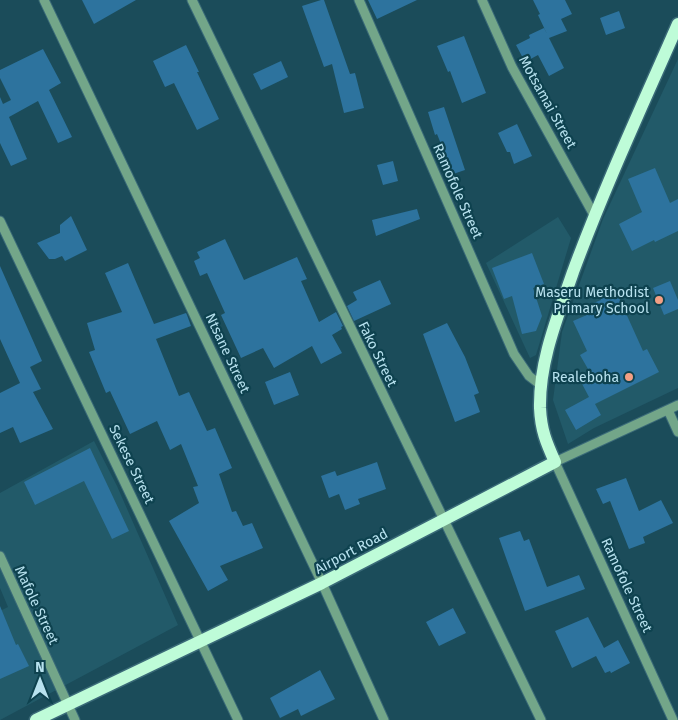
<svg xmlns="http://www.w3.org/2000/svg" width="678" height="720" viewBox="0 0 678 720" font-family="'Fira Sans',sans-serif">
	<style>
		.built { fill: #225a69 }
		.building { fill: #2d739e }
		.lines { fill: none; stroke-linecap: round; stroke-linejoin: round }
		.minor-casing { stroke: #3a6a78; stroke-width: 11 }
		.major-casing { stroke: #3a6a78; stroke-width: 15 }
		.minor { stroke: #73a689; stroke-width: 9 }
		.major { stroke: #befcd8; stroke-width: 12 }
		.poi-dot { fill: #f39f84; stroke: #0e424f; stroke-width: 2 }
		.labels { text-anchor: middle; stroke-width: 4.5; stroke-linejoin: round; paint-order: stroke }
		.street-label { font-size: 14px; fill: #b8e2ef; stroke: #0e424f }
		.poi-label { font-size: 14px; fill: #b8e2ef; stroke: #0e424f; text-anchor: end }
	</style>
	<rect width="100%" height="100%" fill="#1b4c5a"/>
	<path class="built" d="M678 59V388L594 428 568 444 553 400 562 332 603 219Z
		M558 217 571 238 536 355 530 358 486 263Z
		M94 441 117 486 178 625 0 720V611L8 607 0 588V493Z"/>
	<path class="building" d="M82 0H136L94 24Z
		M321 0H324L350 74 355 73 364 108 344 113 332 64 324 67 302 6Z
		M368 0H417L377 19Z
		M533 0H565L572 14 561 19 567 31 549 38 564 68 549 76 538 55 525 62 516 45 530 38 529 35 544 28 547 34 538 15 540 14Z
		M619 11 625 28 606 35 600 18Z
		M464 36 486 93 462 103 450 71 448 72 437 46Z
		M186 45 199 72H197L219 119 197 130 174 83 165 87 153 61Z
		M43 49 61 83 49 90 72 137 58 143 38 101 9 117 27 159 11 166 0 143V97L3 104 11 100 0 78V70Z
		M281 61 288 77 261 90 253 74Z
		M444 107 465 170 453 174 437 134 435 135 428 112Z
		M517 124 532 156 514 164 510 152H507L498 133Z
		M393 161 398 181 383 185 377 165Z
		M655 168 670 203 678 199V231L655 242 654 240 632 251 619 224 642 212 628 179Z
		M417 209 420 219 376 236 372 220Z
		M71 216 87 250 65 261 62 256 55 259H49L37 243 60 233V225Z
		M225 239 244 280 297 257 307 279 301 281 319 322 336 312 343 326 341 327 342 329 332 335 342 353 321 364 312 346 274 368 263 348 241 358 221 315 225 313 207 273 200 276 194 261 200 258 197 252Z
		M532 253 544 284 533 288 542 316 536 331 522 334 512 296 504 299 492 268Z
		M128 263 154 324 186 313 187 315 191 326 156 339 179 396 189 392 207 431 215 428 232 468 219 474 232 512 236 511 243 526 252 523 263 548 220 566 228 580 208 591 169 521 199 503 193 487 198 486 181 444 170 450 157 421 130 434 110 391 106 393 89 352 95 350 87 323 122 312 105 273Z
		M0 266 42 361 30 367 41 389 33 392 53 429 20 443 13 427 0 433V393L20 383 0 339Z
		M380 280 391 304 354 321 347 306 357 300 353 292Z
		M670 281 678 300V309L664 315 653 288Z
		M615 289 643 351 647 349 659 372 595 404 601 415 576 430 565 410 589 397 581 382 592 376 580 355 587 351 573 321 589 314 586 306 601 300 599 296Z
		M447 323 465 357 479 393 474 395 480 412 455 422 423 334Z
		M290 372 299 395 274 405 265 382Z
		M90 448 129 531 112 539 84 481 35 505 24 482Z
		M377 462 386 489 358 499 360 504 345 510 339 494 329 498 321 476 335 471 337 476Z
		M626 478 639 511 661 500 673 523 643 537 645 543 629 549 610 501 603 504 596 489Z
		M520 531 524 541 529 539 547 587 579 575 585 589 525 611 499 538Z
		M0 606 16 645 18 644 29 666 0 679Z
		M453 608 466 633 439 646 426 622Z
		M588 617 604 648 618 640 630 663 611 673 610 671 605 673 596 656 572 668 555 631Z
		M320 670 335 699 301 716 298 709 280 718 270 698Z"/>
	<g class="lines">
		<defs>
			<path id="minor" d="M44 0 322 583 384 720
				M192 0 541 720
				M359 0 514 354 529 376 542 386
				M482 0 512 67 594 215
				M0 221 238 720
				M668 410 678 432
				M0 556 75 720
				M673 720 555 462 678 405"/>
			<path id="major" d="M36 720 322 583 555 462C546 442 541 430 540 408 539 361 558 316 573 272 604 188 642 106 678 24"/>
		</defs>
		<use href="#minor" class="minor-casing"/>
		<use href="#major" class="major-casing"/>
		<use href="#minor" class="minor"/>
		<use href="#major" class="major"/>
	</g>
	<g class="poi-dot">
		<circle cx="659" cy="300" r="5"/>
		<circle cx="629" cy="377" r="5"/>
	</g>
	<g class="labels">
		<g class="street-label">
			<text transform="translate(548 102) rotate(61)" y="5">Motsamai Street</text>
			<text transform="translate(458 191) rotate(66)" y="5">Ramofole Street</text>
			<text transform="translate(228 353) rotate(65)" y="5">Ntsane Street</text>
			<text transform="translate(378 354) rotate(64)" y="5">Fako Street</text>
			<text transform="translate(132 464) rotate(64)" y="5">Sekese Street</text>
			<text transform="translate(351 551) rotate(-28)" y="5">Airport Road</text>
			<text transform="translate(627 585) rotate(65)" y="5">Ramofole Street</text>
			<text transform="translate(37 605) rotate(65)" y="5">Mafole Street</text>
		</g>
		<g class="poi-label">
			<text x="649" y="297">Maseru Methodist<tspan x="649" dy="16">Primary School</tspan></text>
			<text x="619" y="382">Realeboha</text>
		</g>
	</g>
	<g transform="translate(40 680)" stroke="#0e424f" stroke-width="4" paint-order="stroke">
	<path d="M0-4L9 19L0 12L-9 19Z" fill="#b8e2ef"/>
	<text y="-8" font-size="14" font-weight="bold" text-anchor="middle" fill="#b8e2ef">N</text>
	</g>
</svg>
